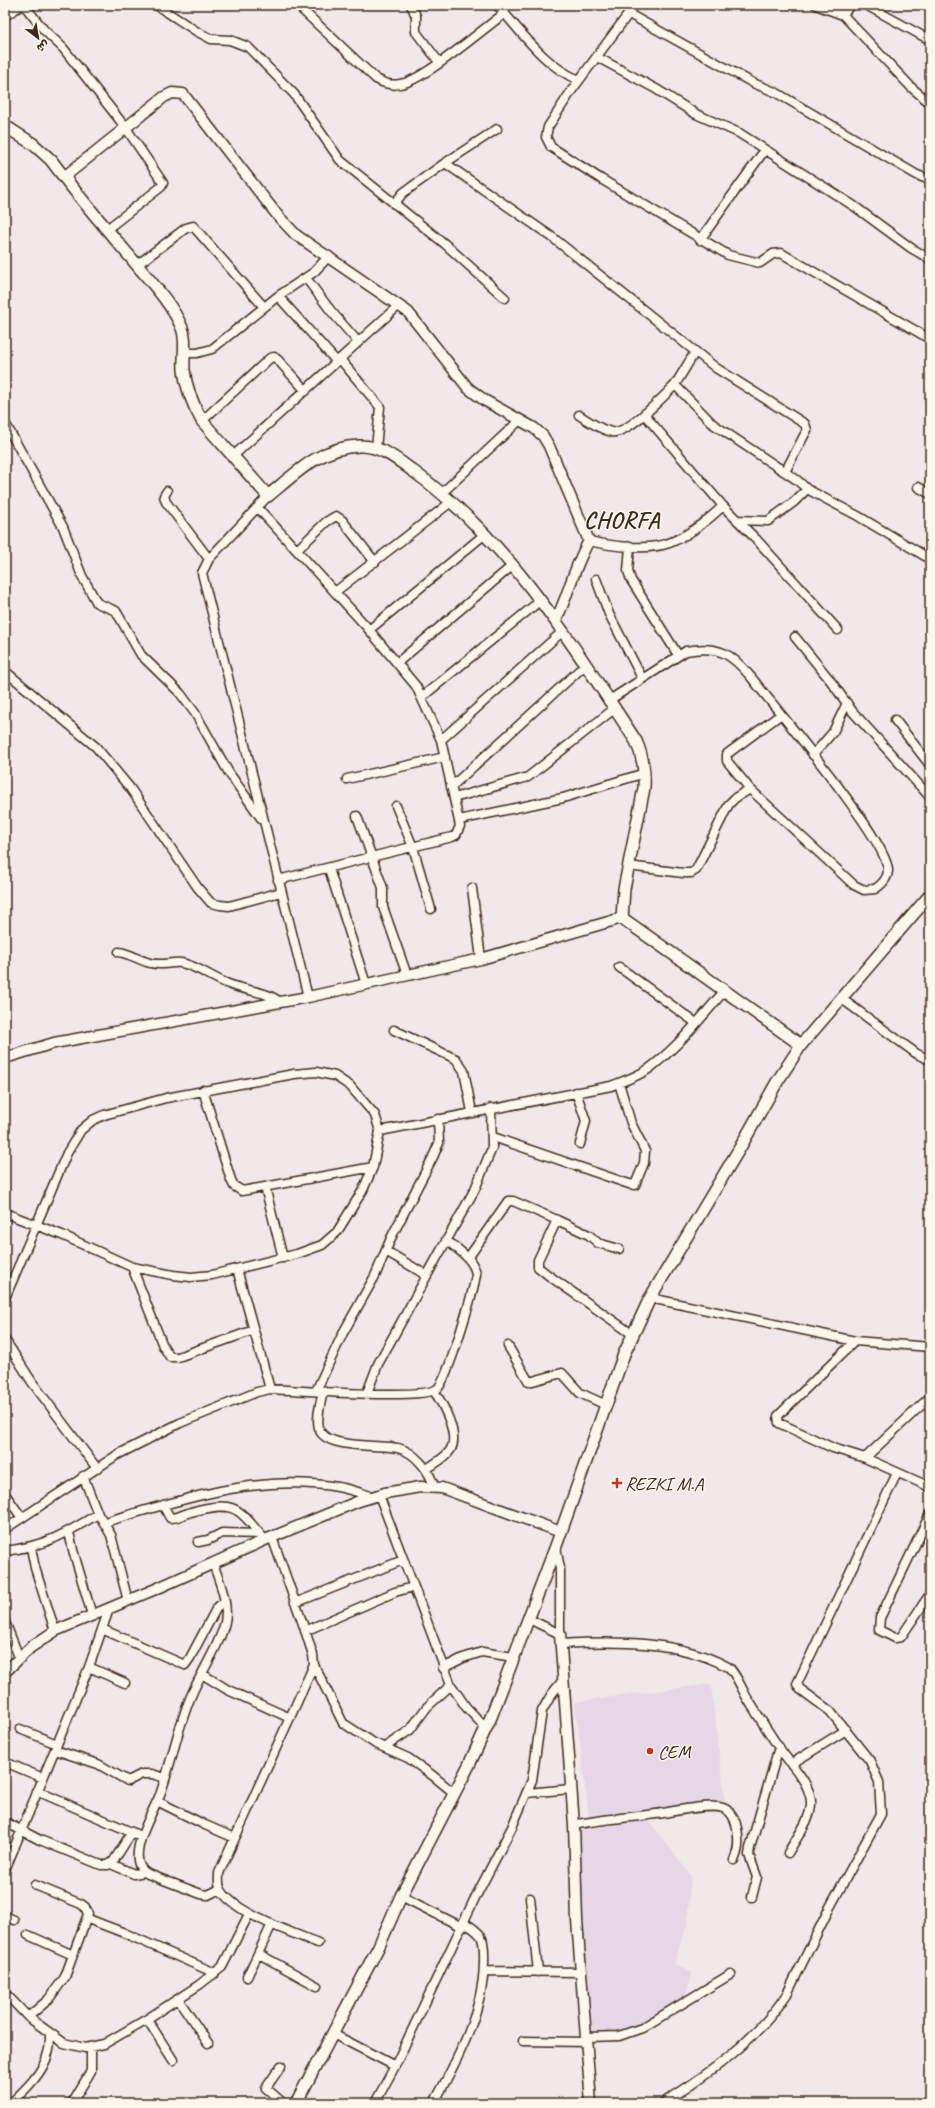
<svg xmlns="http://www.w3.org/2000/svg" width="935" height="2108" viewBox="0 0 935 2108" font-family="Caveat,'Playpen Sans Arabic',sans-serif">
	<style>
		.built { fill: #e5d7e5 }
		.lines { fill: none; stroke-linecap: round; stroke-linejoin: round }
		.minor-casing { stroke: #3b2a1e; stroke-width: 11 }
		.tertiary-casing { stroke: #3b2a1e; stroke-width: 13 }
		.secondary-casing { stroke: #3b2a1e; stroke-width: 14 }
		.minor { stroke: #fbf7ec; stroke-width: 8 }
		.tertiary { stroke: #fbf7ec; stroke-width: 10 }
		.secondary { stroke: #fbf7ec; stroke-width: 11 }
		.poi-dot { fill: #c8321e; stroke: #fbf7ec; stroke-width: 1.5 }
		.labels { text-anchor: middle; stroke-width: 3; stroke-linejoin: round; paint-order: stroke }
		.poi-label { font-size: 19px; fill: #3b2a1e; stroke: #fbf7ec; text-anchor: start }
		.district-label { font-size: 23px; font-weight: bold; letter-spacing: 1px; fill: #3b2a1e; stroke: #fbf7ec }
	</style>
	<rect width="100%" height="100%" fill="#f1e8e9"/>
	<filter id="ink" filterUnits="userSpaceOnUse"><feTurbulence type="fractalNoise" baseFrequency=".025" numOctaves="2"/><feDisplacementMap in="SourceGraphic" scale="8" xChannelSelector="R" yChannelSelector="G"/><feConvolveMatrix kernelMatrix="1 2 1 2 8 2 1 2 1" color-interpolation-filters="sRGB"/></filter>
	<g filter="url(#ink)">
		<path class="built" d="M711 1684 725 1801 589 1818 575 1702Z
			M646 1817 691 1876 687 1924 674 1964 692 1973 686 1995 667 2009 622 2032 593 2031 573 1835 581 1826Z"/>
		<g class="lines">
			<defs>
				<path id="minor" d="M24 5 44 30 63 48 126 128 163 183 161 187 107 229
					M156 5 196 31 211 39 230 40 248 47 294 94 340 160 445 244 505 298
					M297 5 376 79C384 83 391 86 400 84 423 81 483 29 505 13
					M411 5 416 16V32L439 62
					M497 5C522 32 544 66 579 80
					M635 5 572 90 548 127 546 137 551 147 601 179 728 255 760 263 773 254 781 253 930 339
					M816 5 843 15 912 88 930 103
					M866 5 930 40
					M629 14 753 83 775 92 917 175 930 180
					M843 15 850 5
					M5 16 22 5
					M597 57 656 89 696 114 739 133 854 206 911 248 930 259
					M497 129 445 163 552 237 716 368 805 424 807 430 785 472
					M394 204 403 193 445 163
					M700 240 764 151
					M329 256 314 272 278 296 337 362
					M137 265 186 228 193 226 264 307
					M306 278 331 311 358 342
					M695 352 675 385 713 424 797 480 807 489 858 516 930 559
					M184 353H197L212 349 278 296
					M340 359 380 407 376 448
					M579 415C588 421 601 430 612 432 627 435 664 396 675 385
					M202 421 270 358 274 357 278 360 306 391
					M5 423 63 527 82 576 97 603 116 611 141 655 180 693 195 713 229 773 261 818
					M232 457 398 306
					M918 487 930 494
					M167 491 164 496 166 502 209 559
					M442 493 520 420
					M268 496 209 559 202 573 308 997
					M723 506 756 539 838 630
					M258 508 365 625 416 686 441 740 460 826 456 835 452 837 278 880
					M737 520 768 521 794 502 807 489
					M589 541C611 546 647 551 669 543 688 536 708 520 723 506L644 414
					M630 546 628 571 631 580 678 655
					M297 550 326 522 336 516 342 520 375 562
					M596 579 609 614 642 678
					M335 592 451 502
					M369 630 485 534
					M795 637 830 680 853 712 930 797
					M397 663 512 566
					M5 671 96 747 130 788 198 888 211 903 220 905 229 906 281 892
					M422 697 541 600
					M608 701 686 651C718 645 731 653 751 677 776 709 887 839 888 870 888 879 881 885 875 889L864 890 854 885 750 789 735 798 729 804 696 870 691 873H683L628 866
					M895 720 930 765
					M441 740 563 631
					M813 755 833 732 847 703
					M347 779 445 757
					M451 787 585 665
					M750 789 727 761V754L780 715
					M454 798 528 777 614 709
					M396 806 413 847 431 909
					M357 816 383 888V907L407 975
					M459 820 563 798 645 773
					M329 869 366 984
					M472 888 481 959
					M119 952C131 954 139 960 150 963 161 966 171 962 181 963 197 966 211 977 226 983 243 991 265 990 280 1002
					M619 967 696 1023
					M842 999 917 1054 930 1060
					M394 1030 456 1059 464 1071 472 1112
					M203 1090 231 1180 234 1186 242 1191 373 1167
					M576 1092 586 1121 580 1144
					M493 1137 629 1184 635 1185 644 1163 645 1151 631 1123 619 1083
					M265 1187 283 1258
					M5 1213 62 1235 132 1267 173 1275 191 1277 212 1275 297 1254 322 1245 337 1232 363 1190 373 1167 380 1131
					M557 1220 589 1235 598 1243 619 1249
					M386 1251 426 1275
					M468 1258 508 1201H513L557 1220 538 1260V1267L548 1275 632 1334
					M132 1267 163 1346 170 1357H178L254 1330
					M237 1269 270 1389
					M5 1298 67 1153 81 1130 93 1120 104 1115 166 1098 294 1074 316 1072 335 1076 350 1086 375 1115 380 1131 611 1086C624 1081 639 1076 650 1068 679 1046 702 1017 725 990
					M650 1298 855 1341 930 1347
					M5 1340 32 1382 96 1467
					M855 1341 784 1410 778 1416 779 1423 833 1448 865 1458 930 1487
					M508 1346 529 1382 562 1373 580 1393 606 1405
					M316 1391 343 1333 375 1276 392 1236 433 1157 439 1143 438 1119
					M323 1391C321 1402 316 1417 319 1428 324 1450 382 1444 398 1448 415 1452 430 1471 434 1487
					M367 1393 378 1364 475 1189 492 1148 491 1108
					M865 1458 930 1397
					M427 1469C435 1463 446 1458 451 1449 459 1434 443 1404 434 1391
					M5 1494 22 1518
					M379 1495 451 1685 466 1707 486 1728
					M163 1505 170 1518C178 1518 184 1514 191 1512 236 1500 237 1507 265 1540
					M930 1514 880 1618 879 1630 895 1638 901 1637 930 1594
					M101 1518 111 1535 128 1601
					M105 1522C180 1500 259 1473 338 1487 350 1489 361 1493 373 1497
					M5 1529 117 1455 180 1423 257 1392 270 1389C295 1390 423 1400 437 1389 447 1382 474 1290 476 1274 474 1259 457 1249 446 1240
					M69 1532 73 1550 92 1615
					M272 1537 304 1627 313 1655 314 1665 219 1873C219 1878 218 1883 220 1888 231 1912 293 1933 318 1943
					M198 1542 208 1540 222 1533 260 1534
					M31 1548 35 1568 55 1631
					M5 1551C46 1546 63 1535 98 1514L83 1476
					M213 1563C219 1581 229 1602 225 1622 220 1645 200 1674 191 1696 178 1727 172 1760 161 1792 155 1810 121 1861 148 1874L201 1894 208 1895 220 1889
					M295 1603 403 1560
					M529 1619 560 1634V1569L556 1547
					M5 1622 19 1657
					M104 1630 185 1665 190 1658 216 1609 220 1605H225
					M305 1631 395 1592 413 1587
					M561 1644C616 1641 679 1640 728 1667 734 1670 743 1691 747 1698 758 1715 768 1732 780 1749 790 1764 809 1781 811 1801 812 1819 796 1838 788 1853
					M314 1665 343 1723 374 1743 408 1758 432 1775 454 1793
					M89 1667 125 1683
					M443 1668 463 1658 482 1652 513 1657
					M202 1674 228 1690 290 1718
					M20 1729 57 1744
					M385 1747 410 1730 427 1707 451 1685
					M55 1750 98 1764 128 1781 142 1774H152L165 1778
					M5 1762 43 1778
					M791 1764 846 1730
					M37 1791 136 1834
					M527 1793 571 1789
					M157 1801 205 1825 235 1838
					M5 1822 40 1840 101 1865H108L113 1862 132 1832
					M574 1825C601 1819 628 1818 656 1814 672 1812 708 1803 723 1808 740 1814 741 1847 734 1860
					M111 1864 134 1874 144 1872
					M5 1870 89 1667 109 1609
					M401 1896 462 1927
					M752 1897 757 1877 749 1855 750 1848 779 1747
					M530 1898 538 1972
					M5 1916 14 1920
					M88 1919 122 1932 215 1973
					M28 1935 73 1955
					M259 1954 317 1986
					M484 1971 580 1972
					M247 1977 272 1924
					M5 1993 28 2017 64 2043 85 2048 104 2044 147 2019 199 1985 222 1967 249 1914
					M178 1999 208 2043
					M28 2017 48 2000 65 1977 88 1914 85 1907 81 1904 35 1885
					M147 2019 173 2060
					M333 2034 395 2066
					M587 2037 619 2036 642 2028 731 1974
					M523 2041 587 2042
					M281 2066 266 2088 283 2103
					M11 2103C25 2090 44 2072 48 2053 50 2047 50 2040 50 2034
					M72 2103 91 2071V2047
					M375 2103 395 2066 474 1900 512 1827 532 1780 542 1711 551 1695 563 1680
					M434 2103C457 2060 483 2013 484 1963 484 1955 485 1944 481 1936 477 1931 470 1926 465 1923
					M663 2103C710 2073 756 2041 787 1994L830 1907 881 1814 879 1782 870 1761 830 1711 800 1689 797 1684 897 1473"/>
				<path id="tertiary" d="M64 177 164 97 172 93 183 94 278 216 296 235 408 312 468 388 484 400 534 428 543 436 549 446 589 541C574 566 569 594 556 620
					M5 1058 54 1043 308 997 481 959 622 918
					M560 1634 574 1825 577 1920 591 2103
					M5 1672 31 1647 55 1631 158 1588 265 1540 359 1501 385 1493 420 1487 442 1488 561 1532"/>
				<path id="secondary" d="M5 126 33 144 51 160C76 194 104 226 132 259 149 280 171 302 182 328 187 340 183 357 184 370 186 389 193 405 202 421L268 496C296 473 321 447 359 446 380 445 397 459 413 471 509 540 572 644 636 741 643 757 645 770 644 788L624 889 622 918 801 1045
					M296 2103 379 1946 401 1896 469 1765 491 1717 556 1546 624 1354 650 1298 741 1146 777 1082 801 1045 930 895"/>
			</defs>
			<use href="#minor" class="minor-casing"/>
			<use href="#tertiary" class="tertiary-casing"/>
			<use href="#secondary" class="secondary-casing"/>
			<use href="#minor" class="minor"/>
			<use href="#tertiary" class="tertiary"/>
			<use href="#secondary" class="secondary"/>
		</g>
	</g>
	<g class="poi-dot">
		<path d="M615 1477h4v4h4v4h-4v4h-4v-4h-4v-4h4z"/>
		<circle cx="650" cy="1751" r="4"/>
	</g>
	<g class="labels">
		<g class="poi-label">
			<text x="625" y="1490">REZKI M.A</text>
			<text x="658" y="1758">CEM</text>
		</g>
		<g class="district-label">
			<text x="622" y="528">CHORFA</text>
		</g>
	</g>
	<rect width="935" height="2108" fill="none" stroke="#fbf7ec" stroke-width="20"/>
	<rect x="10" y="10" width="915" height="2088" fill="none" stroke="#3b2a1e" stroke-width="1.5" filter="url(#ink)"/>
	<g transform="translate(38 38) rotate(149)" stroke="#fbf7ec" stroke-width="3" paint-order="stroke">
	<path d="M0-3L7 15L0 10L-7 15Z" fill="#3b2a1e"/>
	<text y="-6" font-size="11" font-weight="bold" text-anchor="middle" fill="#3b2a1e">ش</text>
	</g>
</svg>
